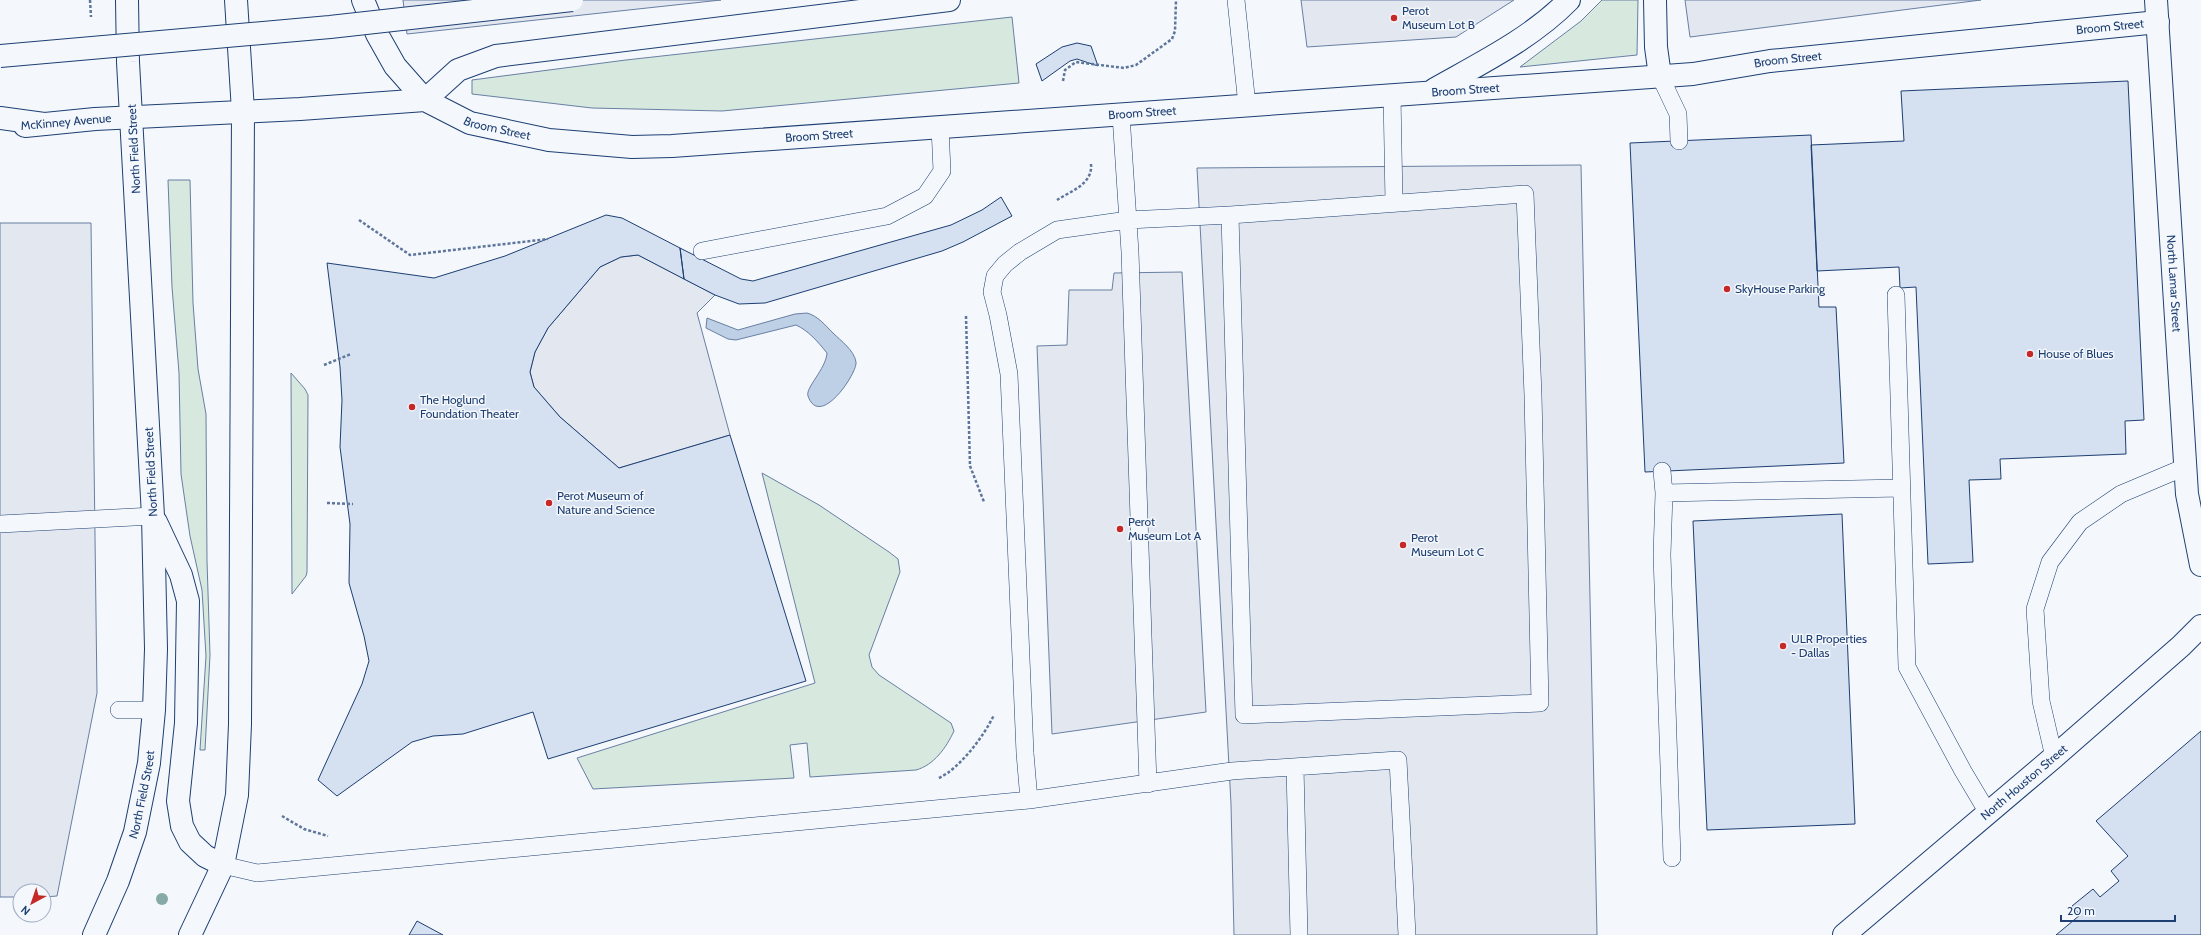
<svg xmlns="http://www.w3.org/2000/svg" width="2201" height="935" viewBox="0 0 2201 935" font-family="Cabin,sans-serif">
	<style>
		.green { fill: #d7e8df; stroke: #687fa3 }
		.parking { fill: #e3e8f0; stroke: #687fa3 }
		.water { fill: #bed0e5; stroke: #687fa3 }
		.building { fill: #d5e0f0; stroke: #1d3f73 }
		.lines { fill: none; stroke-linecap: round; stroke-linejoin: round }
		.lane-casing { stroke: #1d3f73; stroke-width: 18 }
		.secondary-casing { stroke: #1d3f73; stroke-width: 24 }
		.highway-casing { stroke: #1d3f73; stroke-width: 24 }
		.path { stroke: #5e769c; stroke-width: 2.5; stroke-dasharray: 3 2; stroke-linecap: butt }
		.lane { stroke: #f4f7fb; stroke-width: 17 }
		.secondary { stroke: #f4f7fb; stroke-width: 22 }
		.highway { stroke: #f4f7fb; stroke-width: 22 }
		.highway-bridge-casing { stroke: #1d3f73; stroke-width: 24; stroke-linecap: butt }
		.highway-bridge { stroke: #f4f7fb; stroke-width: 22 }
		.tree { fill: #86aba6 }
		.poi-dot { fill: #c62828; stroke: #f4f7fb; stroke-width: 1.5 }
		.labels { text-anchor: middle; stroke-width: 3; stroke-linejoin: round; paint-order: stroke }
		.poi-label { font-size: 12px; fill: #1d3f73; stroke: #f4f7fb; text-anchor: start }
		.street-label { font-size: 12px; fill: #1d3f73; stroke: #f4f7fb }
	</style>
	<rect width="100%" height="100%" fill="#f4f7fb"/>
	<path class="green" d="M1602 0H1638L1637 55 1520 67 1581 21Z
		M1012 17 1019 83 722 111 592 108 472 94V80L626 60Z
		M168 180H190L193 303 198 369 206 414 207 561 210 655 205 750H200L206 656 202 590 190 536 181 474 179 373 172 287Z
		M291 373 305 389 308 395 307 572 306 576 292 594Z
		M762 473 819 505 889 552 898 559 900 572 869 655 872 667 879 675 951 723 954 731C946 748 934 765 916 770L810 777 807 743 790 745 794 778 593 789 577 758 815 683Z"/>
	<path class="parking" d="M403 0H721L407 34Z
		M1301 0H1514L1456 37 1307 47Z
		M1685 0H1981L1690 37Z
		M1581 165 1597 935H1234L1231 804 1197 168Z
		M0 223H91L97 693 57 896 44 897V891H20V897H0Z
		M638 255 715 295 697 313 730 435 619 468 560 417 534 387 530 372 535 352 548 328 600 267 621 257Z
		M1182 272 1206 712 1052 734 1037 346 1067 345 1069 290H1112L1114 273Z"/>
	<path class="water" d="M807 313C818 316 825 325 833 333 841 341 854 350 856 362 858 372 820 430 808 396 805 388 826 369 827 353 818 342 809 331 796 325L736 340 728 339 706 328 707 318 738 330 795 314Z"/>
	<path class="building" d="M1077 43 1091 46 1098 66 1077 59 1070 61 1042 81 1036 64 1062 47Z
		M2128 81 2144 420 2125 421 2126 454 2000 459 2001 479 1969 480 1973 562 1928 564 1916 287 1900 288 1899 267 1817 271 1811 145 1904 141 1901 91Z
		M1811 135 1819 307H1836L1844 463 1645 472 1630 143Z
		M1001 197 1012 216 963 242 942 251 765 303 739 304 715 295 684 279 680 248 741 279 753 281 951 225 982 210Z
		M606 215 622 218 680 248 684 279 638 255 621 257 600 267 548 328 535 352 530 372 534 387 560 417 619 468 730 435 806 681 548 759 533 712 463 734 433 736 412 742 337 796 318 780 362 684 369 661 364 636 349 583 350 524 340 447 342 400 340 367 327 263 434 278 505 256Z
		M1842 514 1855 824 1707 830 1693 521Z
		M2201 731V935H2056L2080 915 2072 906 2093 889 2100 897 2119 881 2111 871 2128 856 2096 821Z
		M417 921 443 935H409Z"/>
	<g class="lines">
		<defs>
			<path id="lane" d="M1236 0 1247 105
				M1660 76 1678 114 1679 141
				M1392 95 1394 202
				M1121 115 1130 252 1148 784
				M1230 215 1244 715 1540 703 1533 395 1525 194 1230 215 1128 220 1057 230 1020 252 1005 264 995 276 992 292 998 315 1009 374 1025 753 1029 800 1232 771 1398 760 1407 935
				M702 251 887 216 925 196 942 171 940 127
				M1896 295 1907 667 1963 771 1988 813
				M1662 471 1664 493
				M0 524 153 516
				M119 710H154
				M2054 757 2041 701 2035 609 2050 562 2080 522 2121 494 2185 467
				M1295 767 1299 935
				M1672 858 1662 555 1664 493 1901 488
				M223 865 257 873 1029 800"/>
			<g id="secondary">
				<path d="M363 0 377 34 395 66 425 100"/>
				<path d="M1655 0 1656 47 1660 76"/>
				<path id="s1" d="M2156 0 2187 494 2201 565"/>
				<path d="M1435 89C1481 63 1532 38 1569 0"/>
				<path id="s2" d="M25 126 95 119 300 109 425 100 470 123 549 140 632 147 672 146 1693 74 1770 61 2158 22"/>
				<path d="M156 522 181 575 188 601 186 723 178 801 182 826 190 842 205 856 223 865"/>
				<path id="s3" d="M94 935 118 881 135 832 149 763 154 710 156 649 153 516 128 62 127 0"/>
				<path d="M190 935 223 865 237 795 240 724 243 111 236 0"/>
				<path id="s4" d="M1844 935 2054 757 2181 646 2201 626"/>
			</g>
			<path id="highway" d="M425 100 458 70 496 56 949 0
				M0 118 44 124"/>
		</defs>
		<use href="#lane" class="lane-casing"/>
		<use href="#secondary" class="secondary-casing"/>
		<use href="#highway" class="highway-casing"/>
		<path class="path" d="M90 0 91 17
			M1063 81 1065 70 1076 62 1124 68 1136 65 1172 39 1175 31 1176 0
			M1057 200C1071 191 1093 184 1091 164
			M359 220 410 255 548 239
			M966 316 970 466 984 502
			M324 365 351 354
			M327 503 353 504
			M939 778C960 768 984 736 994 715
			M282 816 304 829 328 836"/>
		<use href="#lane" class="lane"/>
		<use href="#secondary" class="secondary"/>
		<use href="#highway" class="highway"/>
		<defs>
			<path id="highway-bridge" d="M0 56 330 27 572 0"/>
		</defs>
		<use href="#highway-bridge" class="highway-bridge-casing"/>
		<use href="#highway-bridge" class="highway-bridge"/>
	</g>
	<circle class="tree" cx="162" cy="899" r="6"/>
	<g class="poi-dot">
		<circle cx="1394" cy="18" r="4"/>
		<circle cx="1727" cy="289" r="4"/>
		<circle cx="2030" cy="354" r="4"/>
		<circle cx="412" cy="407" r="4"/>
		<circle cx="549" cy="503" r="4"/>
		<circle cx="1120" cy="529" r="4"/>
		<circle cx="1403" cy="545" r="4"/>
		<circle cx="1783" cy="646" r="4"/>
	</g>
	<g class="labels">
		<g class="poi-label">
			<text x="1402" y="15">Perot<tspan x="1402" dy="14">Museum Lot B</tspan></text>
			<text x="1735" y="293">SkyHouse Parking</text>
			<text x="2038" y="358">House of Blues</text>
			<text x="420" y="404">The Hoglund<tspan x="420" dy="14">Foundation Theater</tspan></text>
			<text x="557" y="500">Perot Museum of<tspan x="557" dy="14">Nature and Science</tspan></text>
			<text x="1128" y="526">Perot<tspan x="1128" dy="14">Museum Lot A</tspan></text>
			<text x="1411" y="542">Perot<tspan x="1411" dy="14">Museum Lot C</tspan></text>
			<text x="1791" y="643">ULR Properties<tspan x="1791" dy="14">- Dallas</tspan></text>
		</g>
		<g class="street-label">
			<text dy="4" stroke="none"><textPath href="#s2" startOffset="2099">Broom Street</textPath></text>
			<text dy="4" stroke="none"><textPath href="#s2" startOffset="1775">Broom Street</textPath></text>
			<text dy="4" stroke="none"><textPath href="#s2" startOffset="1451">Broom Street</textPath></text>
			<text dy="4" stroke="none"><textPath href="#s2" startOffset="1127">Broom Street</textPath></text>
			<text transform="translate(66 122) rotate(-5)" y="4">McKinney Avenue</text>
			<text dy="4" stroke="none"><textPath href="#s2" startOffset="479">Broom Street</textPath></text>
			<text dy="4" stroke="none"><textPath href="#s2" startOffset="803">Broom Street</textPath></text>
			<text transform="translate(134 149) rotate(-93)" y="4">North Field Street</text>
			<text dy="4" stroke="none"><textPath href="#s1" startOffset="284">North Lamar Street</textPath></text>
			<text transform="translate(151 472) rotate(-93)" y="4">North Field Street</text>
			<text dy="4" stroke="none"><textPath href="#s4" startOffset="236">North Houston Street</textPath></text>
			<text dy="4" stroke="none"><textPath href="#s3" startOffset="149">North Field Street</textPath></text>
		</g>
	</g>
	<g transform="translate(32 903) rotate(220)"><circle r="19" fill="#f4f7fb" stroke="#9eadc5"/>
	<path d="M0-3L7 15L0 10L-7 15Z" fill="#c62828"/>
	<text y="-6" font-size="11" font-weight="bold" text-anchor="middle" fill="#1d3f73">N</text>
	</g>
	<path d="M2061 915v6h114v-6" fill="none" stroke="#1d3f73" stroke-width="2"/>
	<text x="2067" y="915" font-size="12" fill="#1d3f73" stroke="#f4f7fb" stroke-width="3" paint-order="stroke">20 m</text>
</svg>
